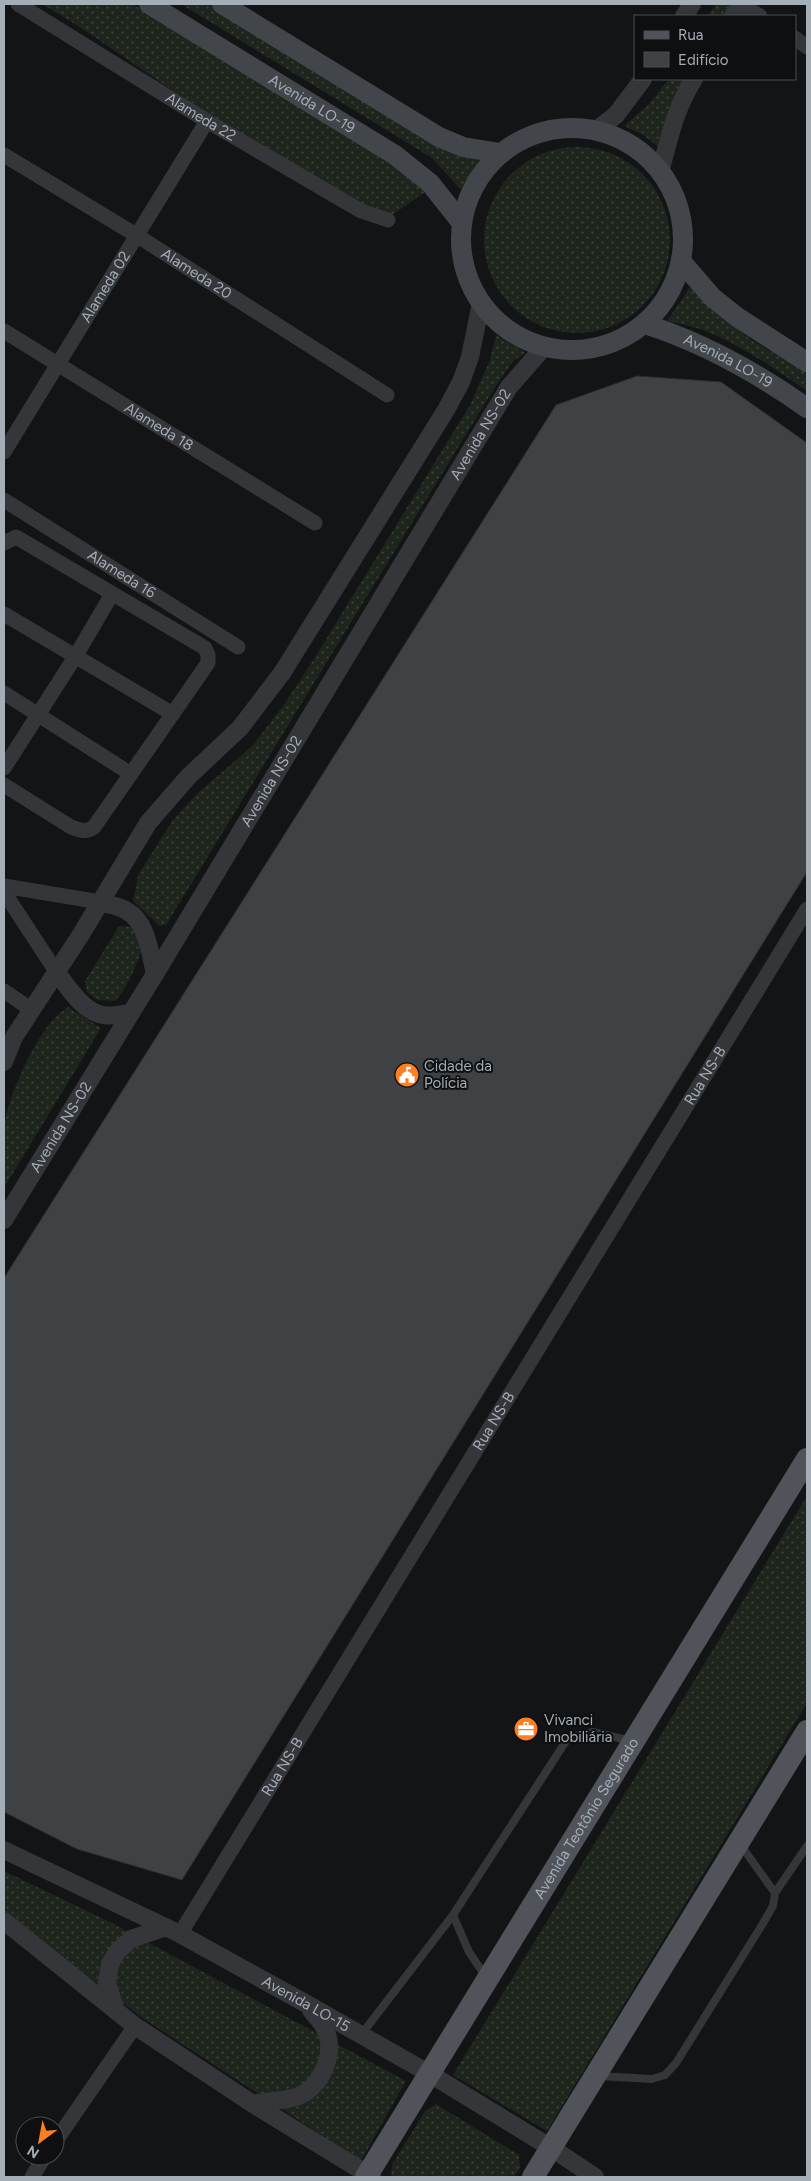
<svg xmlns="http://www.w3.org/2000/svg" width="811" height="2181" viewBox="0 0 811 2181" font-family="Figtree,sans-serif">
	<style>
		.garden { fill: url(#garden-dots) }
		.building { fill: #3f4245; stroke: #2d2e31 }
		.lines { fill: none; stroke-linecap: round; stroke-linejoin: round }
		.service { stroke: #34363a; stroke-width: 8 }
		.minor { stroke: #34363a; stroke-width: 15 }
		.tertiary { stroke: #34363a; stroke-width: 18 }
		.secondary { stroke: #42464a; stroke-width: 20 }
		.primary { stroke: #50545a; stroke-width: 22 }
		.labels { text-anchor: middle; stroke-width: 4; stroke-linejoin: round; paint-order: stroke }
		.street-label { font-size: 15px; fill: #a3aeb7; stroke: #0e0f10 }
		.poi-label { font-size: 15px; fill: #a3aeb7; stroke: #0e0f10; text-anchor: start }
	</style>
	<defs>
		<pattern id="garden-dots" width="8" height="8" patternUnits="userSpaceOnUse" patternTransform="scale(1.25)"><rect width="8" height="8" fill="#1e251d"/><path d="M2 2h.1M6 6h.1" fill="none" stroke="#3c423c" stroke-width="1.8" stroke-linecap="round"/></pattern>
	</defs>
	<rect width="100%" height="100%" fill="#131415"/>
	<path class="garden" d="M42 4H133L406 171 428 190 392 215 362 207 213 118 83 29Z
		M181 4H209L434 141 483 160 464 193 432 158Z
		M716 4H730L723 16H708Z
		M669 79H685L661 149 642 134 624 126 648 105Z
		M484 240a93 93 0 1 1 186 0a93 93 0 1 1-186 0Z
		M692 284 726 321 753 341 807 372V391C763 361 720 329 667 321Z
		M496 335 526 353 513 361 492 392 166 925 160 926 133 901 138 875 173 820 198 793 252 746 283 706 314 659 470 405 490 360Z
		M119 926 131 927 140 932C141 936 143 940 143 944 141 958 125 992 115 1001L97 1000 87 992 85 981Z
		M68 1007 101 1028 4 1188C4 1168 1 1146 4 1126 9 1093 39 1024 68 1007Z
		M807 1496V1703L547 2131 453 2075Z
		M4 1871 110 1922 406 2081 361 2161 144 2019 4 1913Z
		M436 2104 519 2155 520 2168 514 2177H391L392 2165 425 2111Z"/>
	<path class="building" d="M637 376 721 382 807 443V872L182 1880 77 1849 4 1812V1278L556 405Z"/>
	<g class="lines">
		<path class="service" d="M775 1893 807 1846
			M486 1977 469 1952 453 1915 568 1738 593 1732 632 1741
			M361 2035 453 1915
			M598 2076 652 2079 665 2075 676 2063 762 1925 773 1906 775 1893 740 1844"/>
		<g class="minor">
			<path id="s1" d="M18 4 207 121 361 211 388 220"/>
			<path d="M741 5 760 16"/>
			<path d="M795 38 807 47"/>
			<path id="s2" d="M4 155 136 235 387 395"/>
			<path id="s3" d="M4 331 315 523"/>
			<path id="s4" d="M4 452 207 121"/>
			<path id="s5" d="M4 500 238 647"/>
			<path d="M4 543 16 537 205 648 208 655V663L94 827C86 833 80 830 71 827L4 785"/>
			<path d="M4 614 173 714"/>
			<path d="M4 693 131 774"/>
			<path d="M4 768 75 657 112 594"/>
			<path d="M4 886 100 902"/>
			<path d="M4 892 57 973"/>
			<path d="M4 991 32 1010"/>
			<path id="s6" d="M180 1934 807 909"/>
			<path d="M55 2142 135 2026"/>
			<path d="M32 2177 45 2156"/>
		</g>
		<g class="tertiary">
			<path d="M684 16 692 4"/>
			<path d="M733 16 741 4"/>
			<path d="M595 131 616 115 643 79"/>
			<path d="M660 172C669 140 675 108 694 79"/>
			<path d="M100 902C109 905 119 906 127 911 147 922 150 953 155 974"/>
			<path d="M57 973C69 988 82 1011 103 1015 111 1017 122 1014 131 1013"/>
			<path d="M4 1062 14 1037 80 936 148 823 188 777 240 728 282 673 446 410 461 382 470 357 481 303"/>
			<path id="s7" d="M4 1220 155 974 509 387 544 347"/>
			<path id="s8" d="M4 1850 180 1934 305 2003 430 2074 553 2149 595 2177"/>
			<path d="M4 1921 135 2026 253 2104 372 2177"/>
			<path d="M116 2011 107 1983 110 1964 117 1952 131 1939 166 1927"/>
			<path d="M253 2104C267 2101 283 2101 296 2097 321 2089 337 2052 325 2029 322 2022 315 2016 311 2010"/>
		</g>
		<g class="secondary">
			<path id="s9" d="M149 4 395 155 430 183 461 222"/>
			<path d="M222 4 439 137 463 147 500 153"/>
			<circle cx="572" cy="239" r="111"/>
			<path d="M681 261 712 297 737 317 807 362"/>
			<path id="s10" d="M645 324C704 343 756 372 807 408"/>
		</g>
		<g class="primary">
			<path id="s11" d="M366 2177 807 1459"/>
			<path d="M533 2177 807 1731"/>
		</g>
	</g>
	<defs>
		<symbol id="civic-disc" viewBox="-11 -11 22 22"><circle r="9.5" fill="#ff7e21" stroke="#0e0f10"/><path d="M-.6-6.5H3V-4.5H.6V-3L4-1V1h2V6H-6V1h2V-1L-.6-3ZM-1.2 2.5V6h2.4V2.5Z" fill="#fff"/></symbol>
		<symbol id="office-disc" viewBox="-11 -11 22 22"><circle r="9.5" fill="#ff7e21" stroke="#0e0f10"/><path d="M-6-3h4V-5.5h4V-3h4V5H-6ZM-1-4.5V-3h2v-1.5ZM-6 0V1H6V0Z" fill="#fff"/></symbol>
	</defs>
	<g fill-rule="evenodd">
		<use href="#civic-disc" x="393" y="1061" width="28" height="28"/>
		<use href="#office-disc" x="512" y="1715" width="28" height="28"/>
	</g>
	<g class="labels">
		<g class="street-label">
			<text dy="5" stroke="none"><textPath href="#s9" startOffset="191">Avenida LO-19</textPath></text>
			<text dy="5" stroke="none"><textPath href="#s1" startOffset="215">Alameda 22</textPath></text>
			<text dy="5" stroke="none"><textPath href="#s2" startOffset="226">Alameda 20</textPath></text>
			<text dy="5" stroke="none"><textPath href="#s4" startOffset="194">Alameda 02</textPath></text>
			<text dy="5" stroke="none"><textPath href="#s10" startOffset="91">Avenida LO-19</textPath></text>
			<text dy="5" stroke="none"><textPath href="#s3" startOffset="182">Alameda 18</textPath></text>
			<text dy="5" stroke="none"><textPath href="#s7" startOffset="919">Avenida NS-02</textPath></text>
			<text dy="5" stroke="none"><textPath href="#s5" startOffset="139">Alameda 16</textPath></text>
			<text dy="5" stroke="none"><textPath href="#s7" startOffset="514">Avenida NS-02</textPath></text>
			<text dy="5" stroke="none"><textPath href="#s6" startOffset="1006">Rua NS-B</textPath></text>
			<text dy="5" stroke="none"><textPath href="#s7" startOffset="109">Avenida NS-02</textPath></text>
			<text dy="5" stroke="none"><textPath href="#s6" startOffset="601">Rua NS-B</textPath></text>
			<text dy="5" stroke="none"><textPath href="#s6" startOffset="196">Rua NS-B</textPath></text>
			<text dy="5" stroke="none"><textPath href="#s11" startOffset="421">Avenida Teotônio Segurado</textPath></text>
			<text dy="5" stroke="none"><textPath href="#s8" startOffset="339">Avenida LO-15</textPath></text>
		</g>
		<g class="poi-label">
			<text x="424" y="1071">Cidade da<tspan x="424" dy="17">Polícia</tspan></text>
			<text x="544" y="1725">Vivanci<tspan x="544" dy="17">Imobiliária</tspan></text>
		</g>
	</g>
	<rect width="811" height="2181" fill="none" stroke="#a3aeb7" stroke-width="10"/>
	<rect x="634" y="15" width="162" height="65" fill="#0e0f10" stroke="#4a4f53"/>
	<rect x="644" y="31" width="25" height="8" fill="#50545a" stroke="#4a4f53"/>
	<text x="678" y="40" font-size="15" fill="#a3aeb7">Rua</text>
	<rect x="644" y="52" width="25" height="15" fill="#3f4245" stroke="#4a4f53"/>
	<text x="678" y="65" font-size="15" fill="#a3aeb7">Edifício</text>
	<g transform="translate(40 2141) rotate(212)"><circle r="24" fill="#0e0f10" stroke="#4a4f53"/>
	<path d="M0-4L9 19L0 12L-9 19Z" fill="#ff7e21"/>
	<text y="-8" font-size="14" font-weight="bold" text-anchor="middle" fill="#a3aeb7">N</text>
	</g>
</svg>
